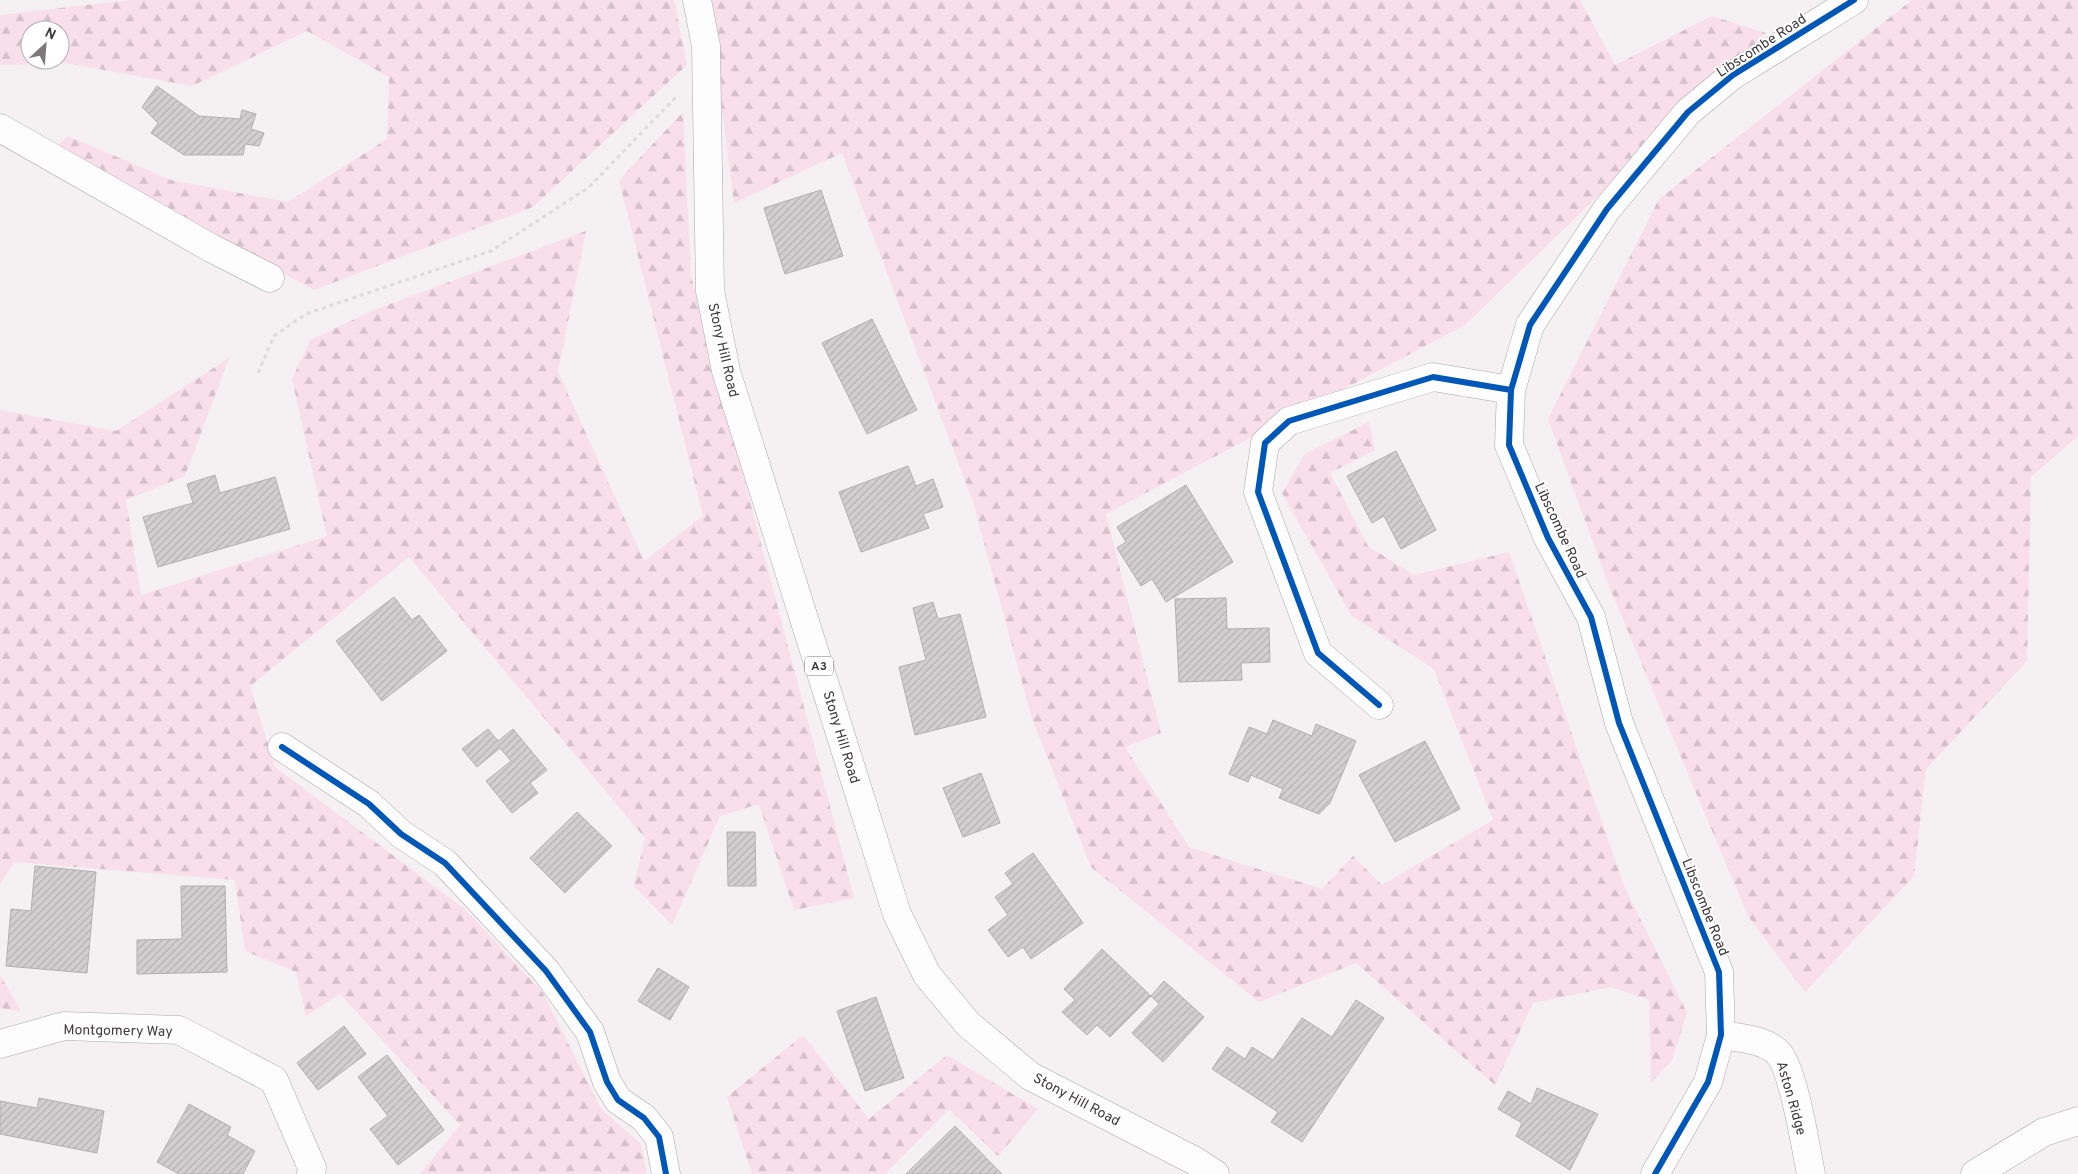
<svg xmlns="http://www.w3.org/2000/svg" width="2078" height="1174" viewBox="0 0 2078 1174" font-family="Overpass,sans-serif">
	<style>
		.forest { fill: url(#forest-firs); fill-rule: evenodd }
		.building { fill: url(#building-hatch); stroke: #b2afb1 }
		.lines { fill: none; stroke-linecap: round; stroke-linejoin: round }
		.minor-casing { stroke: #aaa7a8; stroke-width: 29 }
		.major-casing { stroke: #aaa7a8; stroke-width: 29 }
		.path { stroke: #dcdcdc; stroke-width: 3; stroke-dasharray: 4 4; stroke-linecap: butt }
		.minor { stroke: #fefdfd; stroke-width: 28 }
		.major { stroke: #fefdfd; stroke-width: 28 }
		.cycleway-casing { stroke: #fff; stroke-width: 9 }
		.cycleway { stroke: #0057b8; stroke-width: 6 }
		.labels { text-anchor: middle; stroke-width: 4; stroke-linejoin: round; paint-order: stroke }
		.shield { fill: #fff; stroke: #777476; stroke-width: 1 }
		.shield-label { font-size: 12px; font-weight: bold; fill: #3d393b }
		.street-label { font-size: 14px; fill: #3d393b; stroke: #fff }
	</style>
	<defs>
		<pattern id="forest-firs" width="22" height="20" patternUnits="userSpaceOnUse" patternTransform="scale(1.25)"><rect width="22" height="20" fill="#f9dfe9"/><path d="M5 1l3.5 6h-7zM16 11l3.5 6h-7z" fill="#d6c0c9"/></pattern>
		<pattern id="building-hatch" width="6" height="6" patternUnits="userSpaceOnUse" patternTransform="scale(1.25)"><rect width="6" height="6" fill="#d3cfd0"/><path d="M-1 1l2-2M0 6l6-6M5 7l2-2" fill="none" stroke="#b6b2b4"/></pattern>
	</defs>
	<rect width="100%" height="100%" fill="#f5f0f2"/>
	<path class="forest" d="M130 0H674L687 65 533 207 314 290 52 150 68 136 171 180 288 202 387 139 389 77 307 31 192 86 65 63 0 65V15ZM30 30H60V60H30Z
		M708 0H1580L1615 65 1712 16 1766 33 1465 325 1106 514 1161 733 1125 747 1189 847 1322 889 1353 856 1382 885 1493 820 1434 669 1351 615 1282 493 1305 454 1369 422 1375 450 1330 473 1368 546 1414 575 1509 552 1624 886 1687 1013 1672 1060 1651 1083 1649 1000 1611 987 1533 1003 1495 1085 1356 963 1259 1002 1091 867 1032 719 973 502 842 153 734 203Z
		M1912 0H2078V436L2031 477 2027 661 1926 769 1914 876 1805 992 1748 916 1609 586 1548 419 1659 199Z
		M683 112 691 276 854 898 794 910 759 804 720 816 672 925 634 886 645 838 409 557 250 686 275 767 466 910 543 993 601 1109 641 1144 647 1174H420L460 1125 340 994 306 1016 296 972 245 951 235 880 14 862 0 885V410L116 431 229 358 185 476 126 500 141 595 327 536 292 379 310 340 374 310 586 231 558 372 644 561 703 516 619 180Z
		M0 975 21 1011 0 1008Z
		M803 1035 869 1119 947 1055 1038 1109 998 1156 949 1109 885 1174H752L727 1097Z"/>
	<path class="building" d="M157 86 199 116 240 119 242 110 256 114 251 129 264 133 259 146 245 144 243 155H184L151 133 158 123 142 107Z
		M821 190 843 256 785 274 764 208Z
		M872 319 917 410 867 434 822 343Z
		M1396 451 1436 530 1401 549 1384 516 1372 523 1347 476Z
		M908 466 916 486 933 479 943 507 923 514 929 528 861 552 839 492Z
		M215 475 220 493 275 477 290 529 158 567 143 517 193 503 187 484Z
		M1186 485 1233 562 1166 602 1152 579 1141 586 1117 548 1126 542 1117 527Z
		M394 597 412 620 419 615 447 651 382 701 336 641Z
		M1226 598 1227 629 1269 628 1270 662 1241 663 1242 680 1179 682 1175 599Z
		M933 602 938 619 960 614 986 717 915 735 899 667 926 660 913 608Z
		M1273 720 1312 736 1316 724 1356 741 1330 803 1319 814 1279 798 1283 789 1251 775 1248 782 1229 774 1249 727 1267 734Z
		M488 729 498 741 513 729 547 770 530 783 538 793 512 813 486 781 511 761 500 748 477 767 462 749Z
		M1425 741 1460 809 1395 842 1359 775Z
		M981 773 1000 823 963 837 943 788Z
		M577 812 612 846 565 893 530 858Z
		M727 832H755L756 886H728Z
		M1033 853 1083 923 1031 959 1023 947 1008 957 988 930 1008 915 995 897 1013 884 1005 873Z
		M35 866 96 872 87 973 6 966 11 909 31 911Z
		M181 886H225L227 972 137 974V940L182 939Z
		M1102 949 1151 996 1110 1037 1097 1025 1087 1035 1062 1012 1075 1000 1064 989Z
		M658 968 689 987 670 1020 638 1001Z
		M1164 981 1204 1017 1163 1062 1132 1033 1159 1004 1151 996Z
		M876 997 904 1078 865 1091 837 1011Z
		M1356 1000 1384 1018 1302 1142 1271 1122 1278 1112 1212 1069 1227 1047 1245 1059 1252 1047 1273 1060 1302 1018 1332 1037Z
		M344 1026 366 1054 318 1090 297 1063Z
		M387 1055 444 1130 398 1165 370 1129 388 1116 358 1077Z
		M1537 1088 1598 1114 1570 1170 1516 1136 1522 1123 1498 1109 1508 1091 1531 1104Z
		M39 1098 104 1111 97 1153 0 1134V1101L37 1108Z
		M189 1104 231 1127 227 1135 255 1151 243 1174H179L157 1162Z
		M955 1126 1002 1174H906Z"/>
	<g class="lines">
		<defs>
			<path id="minor" d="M0 128 211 248 270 278
				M1379 705 1318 653 1258 492 1265 443 1289 421 1433 377 1511 390
				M282 747 369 804 401 834 445 863 546 971 590 1032 607 1082 618 1100 644 1118 659 1137 666 1174
				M1721 1035C1739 1038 1766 1039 1779 1054 1794 1072 1806 1149 1811 1174
				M0 1044 64 1026 179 1030 274 1080 312 1168 311 1174
				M1655 1174 1708 1082 1721 1035 1719 972 1619 723 1591 617 1548 538 1509 445 1511 390 1530 325 1607 209 1688 112 1733 75 1854 0
				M1975 1174 2044 1132 2078 1121"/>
			<path id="major" d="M697 0 706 46 710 291 726 371 897 914 927 975 968 1024 1030 1076 1195 1161 1215 1174"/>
		</defs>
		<use href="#minor" class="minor-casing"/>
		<use href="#major" class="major-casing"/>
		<path class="path" d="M258 373 274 336 306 314 491 251 588 188 676 97"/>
		<use href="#minor" class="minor"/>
		<use href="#major" class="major"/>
		<defs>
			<path id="cycleway" d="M1379 705 1318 653 1258 492 1265 443 1289 421 1433 377 1511 390
				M282 747 369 804 401 834 445 863 546 971 590 1032 607 1082 618 1100 644 1118 659 1137 666 1174
				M1655 1174 1708 1082 1721 1035 1719 972 1619 723 1591 617 1548 538 1509 445 1511 390 1530 325 1607 209 1688 112 1733 75 1854 0"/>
		</defs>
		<use href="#cycleway" class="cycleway-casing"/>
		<use href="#cycleway" class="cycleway"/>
	</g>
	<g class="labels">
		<rect class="shield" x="805" y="656.5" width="28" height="19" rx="4"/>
		<g class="shield-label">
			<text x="819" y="670">A3</text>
		</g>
		<g class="street-label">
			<text transform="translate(1761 45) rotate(-33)" y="5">Libscombe Road</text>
			<text transform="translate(724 350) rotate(77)" y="5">Stony Hill Road</text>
			<text transform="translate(1561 530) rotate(65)" y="5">Libscombe Road</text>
			<text transform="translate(842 737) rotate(73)" y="5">Stony Hill Road</text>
			<text transform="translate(1706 907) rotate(68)" y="5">Libscombe Road</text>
			<text transform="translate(118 1030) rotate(1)" y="5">Montgomery Way</text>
			<text transform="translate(1792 1098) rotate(74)" y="5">Aston Ridge</text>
			<text transform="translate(1077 1099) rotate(28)" y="5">Stony Hill Road</text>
		</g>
	</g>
	<g transform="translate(45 45) rotate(26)"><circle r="24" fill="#ffffff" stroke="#b1b0b1"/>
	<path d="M0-4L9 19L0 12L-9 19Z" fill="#7d797b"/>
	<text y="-8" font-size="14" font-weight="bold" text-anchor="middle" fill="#3d393b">N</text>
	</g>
</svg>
